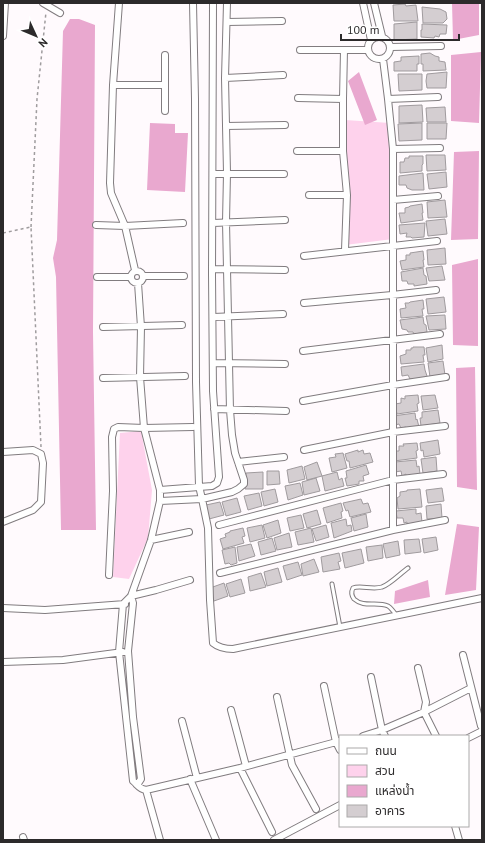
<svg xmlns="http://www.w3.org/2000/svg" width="485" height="843" viewBox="0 0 485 843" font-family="'PT Sans','Noto Sans Thai',sans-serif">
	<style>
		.green { fill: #fed2ec }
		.water { fill: #e9a8cf }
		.building { fill: #d4ced1; stroke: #a09b9e }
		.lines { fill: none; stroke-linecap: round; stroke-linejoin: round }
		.lane-casing { stroke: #817c7f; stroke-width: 5 }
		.street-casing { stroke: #817c7f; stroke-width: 8 }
		.path { stroke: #9f9c9e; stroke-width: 1.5; stroke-dasharray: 3 3; stroke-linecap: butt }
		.lane { stroke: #fff; stroke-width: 3 }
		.street { stroke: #fff; stroke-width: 6 }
	</style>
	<rect width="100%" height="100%" fill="#fffafd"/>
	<path class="green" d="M345 120 390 123 393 239 345 245Z
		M141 431 152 490 148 538 129 579 113 577 120 433Z"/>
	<path class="water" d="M452 3H479V35L453 40Z
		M70 19H79L95 25 93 332 96 530H61L56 277 53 258 57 240 63 31Z
		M481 52 479 123 451 121V55Z
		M359 72 377 120 365 125 348 81Z
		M150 123 175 124V133H188L185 192 147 190Z
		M479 151 478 239 451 240 454 152Z
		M478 259V346L453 345 452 265Z
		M475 367 477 490 457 487 456 368Z
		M457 524 479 527 476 590 445 595Z
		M428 580 430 597 394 604 395 591Z"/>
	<path class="building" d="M405 4 406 6 416 5 418 21H394L393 5Z
		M422 7 440 9 446 12 447 19 443 23H423Z
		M417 22V39L394 40V24Z
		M422 24 447 25 446 34H440L439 37 435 36 434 38 421 37V30H422Z
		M430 53 435 56 439 57V61L445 62 446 70 423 71V64H421V54Z
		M419 56V64H417V71H394V62L401 61V57Z
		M447 72 446 88H427L426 81 427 74Z
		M398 74H422V90L399 91Z
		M422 105 423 122 399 123V106Z
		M445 107 446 122H427L426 108Z
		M422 123V140L399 141 398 124Z
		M427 123H447L446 139H427Z
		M426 155H445L446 170 427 171Z
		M409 156H423V164L422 165V171L400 173V162H404L405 158H409Z
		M446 172 447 187 429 189 427 174Z
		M423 173 424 190H412L407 188 406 185H399V176Z
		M445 200 447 217 428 218 427 202Z
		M422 204 423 213H422L423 220 401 223 399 213H405V208L409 207 410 206Z
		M445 219 447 234 428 236 426 221Z
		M425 223 424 237 412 238 411 237H406L407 233 400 234 399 225Z
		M445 248 446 264 428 265 427 250Z
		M423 251 424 260H423L424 267 402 270 400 261 406 260V255H410V253Z
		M442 266 445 280 429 281 426 268Z
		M423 268 424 275 426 276 427 284 414 286V284H408L407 281H402L401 272Z
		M444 297 446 312 428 314 426 299Z
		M423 300 424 309H422L423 316 401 318 400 309 406 308 405 303H409L410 302Z
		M445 315 446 329 429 330 426 316Z
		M423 317 424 324 426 325 427 332 414 334 413 332H408L407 330 402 329 400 320Z
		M442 345 443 359 428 362 426 348Z
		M413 347H424L425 355H423L424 362 401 364 400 356 406 354V350H411V348H413Z
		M443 361 445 375 430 377 428 363Z
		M424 364 425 370 428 379 414 381V379H410L408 375 402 376 401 367Z
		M418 395 419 403 417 404 418 411 397 414 395 404 401 403V398L405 399V396Z
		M435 395 438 408 423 410 421 396Z
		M438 410 440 423 421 426 420 418H422V412Z
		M415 413 416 420 417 419 419 427 405 429 406 427 401 428 399 424 395 425 393 416Z
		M438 440 440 454 424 457 423 450 421 451 420 443Z
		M417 443 418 450 416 451 417 458 394 461V451H399V446H404L403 444Z
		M358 450V452L363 450 364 454 370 453 373 462 350 468 349 461H347L345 454Z
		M343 453 347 468 332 472 329 458 336 457 335 454Z
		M436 457 437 471 423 473 421 459Z
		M416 460 417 467 419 466 420 474 406 476V474L402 476 401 471 395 472V462Z
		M317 462 322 476 307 480 304 467Z
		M366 465 369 474 363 476 364 481H359V484L347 486 345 478H347L346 471Z
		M302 466 305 479 289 483 287 470Z
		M267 471H279L280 484 267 485Z
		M263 472V489H245L246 473Z
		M337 472 339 480 342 478 344 486 325 491 322 476Z
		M316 478 320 491 304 495 302 482Z
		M300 483 303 495 288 500 285 486Z
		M442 488 444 501 428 503 426 490Z
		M275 489 278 502 264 506 261 492Z
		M420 489 422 507 398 509 397 498 400 496V492L407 491V490Z
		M259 493 262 506 248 510 244 496Z
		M237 498 241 512 226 516 222 502Z
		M361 499 363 504 368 503 371 512 350 517 348 510 346 511 343 503Z
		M220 502 224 515 209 519 206 505Z
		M341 503 343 511 341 512 342 518 327 523 323 508Z
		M441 504 442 518 427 519 426 506Z
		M416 509V514L421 513 422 522 407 524V522L404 523 403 518H397L396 511Z
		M317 510 321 524 307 528 303 514Z
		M366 514 368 527 354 531 351 518Z
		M301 515 304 528 290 531 287 518Z
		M346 519 347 526 351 525 352 531 334 538 331 523Z
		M278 520 281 533 267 538 263 525Z
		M262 525 265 538 250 542 247 528Z
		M326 525 329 537 316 541 312 529Z
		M243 528 245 536 242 537 244 543 223 549 220 539 226 537 225 534 230 532V531Z
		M311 528 314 542 298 545 295 532Z
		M289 533 292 547 277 550 274 538Z
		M436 537 438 550 424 553 422 539Z
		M272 538 276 551 261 555 258 542Z
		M419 539 421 552 405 554 404 540Z
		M398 541 400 555 386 558 383 544Z
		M251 544 255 556 239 561 237 547Z
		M382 545 383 558 368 561 366 547Z
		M235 547 237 563 231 565 229 563 225 564 222 550Z
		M361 549 364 563 345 568 342 553Z
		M339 553 341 561 338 562 340 569 323 572 321 557Z
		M314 559 319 572 303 576 301 564Z
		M298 562 302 575 287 580 283 566Z
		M278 568 282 582 267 586 264 572Z
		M261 573 266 587 250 591 248 577Z
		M241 579 245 593 230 597 226 584Z
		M224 583 228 596 214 601 210 588Z"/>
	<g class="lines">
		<defs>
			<path id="lane" d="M332 584 340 627
				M396 615C394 612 391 608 388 606 377 601 364 608 354 599 351 595 351 592 353 588 360 585 373 590 382 587 389 585 401 573 408 568"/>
			<path id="street" d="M43 3 60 13
				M119 3 113 85 110 183 111 193 125 226 135 270
				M193 3 195 99 196 382 199 486 202 499 208 528 210 600 213 643C219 648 225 649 233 649L482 598
				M363 3 371 40
				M374 3 382 36
				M227 22 282 21
				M3 36 5 3
				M368 48a11 11 0 1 1 22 0a11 11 0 1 1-22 0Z
				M391 47 441 46
				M300 50H368
				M344 50 343 99V151L347 195 345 250
				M225 78 283 75
				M113 85H165
				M298 98 343 99
				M388 99 438 97
				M165 111V55
				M226 126 285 125
				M393 149 440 148
				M297 151H343
				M213 174H284
				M309 195H347
				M393 200 438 196
				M213 223 285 220
				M96 225 125 226 183 223
				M304 256 437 241
				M212 269 285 270
				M131 277a6 6 0 1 1 12 0a6 6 0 1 1-12 0Z
				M143 276H184
				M97 277H130
				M138 283 141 327 140 377 144 428 160 490V501L151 540 131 596 123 604 119 652 133 781C138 785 139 789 146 790L240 768 340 741
				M304 303 392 295 436 290
				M213 317 283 314
				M103 327 182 325
				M303 351 440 334
				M213 363 285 364
				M103 378 185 376
				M303 401 393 385 446 377
				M214 409 286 411
				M304 450 393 432 445 426
				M3 452 33 450 41 454 43 463 41 502 33 510 3 522
				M238 462 284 457
				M160 490 212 486 217 483 219 477 213 391 212 274 213 3
				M160 501 202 499 232 492 238 489 244 484V480L235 453 232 435 230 410 226 222 227 173 225 78 227 3
				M219 525 393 480 443 474
				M393 530 445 520
				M151 540 189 532
				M220 573 393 530V149L388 99 383 59
				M109 575 113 491 112 437 114 429 118 427 144 428 193 427
				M131 596 133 603 128 651 133 717 141 779 137 785
				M131 596 156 590 190 580
				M3 608 45 610 125 604
				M463 655 481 726
				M3 662 63 660 123 652
				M418 668 426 702 424 712 436 736
				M371 677 382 730 385 736
				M324 686 336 742 340 750
				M277 697 292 765 316 809
				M231 710 246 766
				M182 721 197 778
				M363 736 382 730 424 712 471 688
				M468 738 482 731
				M240 768 272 832
				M190 779 216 840
				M146 790 160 840
				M455 826 459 840
				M23 837 24 840
				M274 840 340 805"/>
		</defs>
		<use href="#lane" class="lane-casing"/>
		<use href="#street" class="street-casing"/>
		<path class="path" d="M31 227 37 99 46 12
			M3 233 31 227 41 447"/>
		<use href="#lane" class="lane"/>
		<use href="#street" class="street"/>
	</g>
	<rect width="485" height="843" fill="none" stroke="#2c2a2b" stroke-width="8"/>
	<rect x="339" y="735" width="130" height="92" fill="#ffffff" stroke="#abaaaa"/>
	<rect x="347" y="748" width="20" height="6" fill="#ffffff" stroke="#abaaaa"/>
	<text x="375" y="755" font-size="12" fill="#2c2a2b">ถนน</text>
	<rect x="347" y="765" width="20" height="12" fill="#fed2ec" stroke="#abaaaa"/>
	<text x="375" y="775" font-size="12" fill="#2c2a2b">สวน</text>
	<rect x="347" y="785" width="20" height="12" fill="#e9a8cf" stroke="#abaaaa"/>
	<text x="375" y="795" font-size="12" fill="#2c2a2b">แหล่งน้ำ</text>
	<rect x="347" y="805" width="20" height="12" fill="#d4ced1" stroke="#abaaaa"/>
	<text x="375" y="815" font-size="12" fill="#2c2a2b">อาคาร</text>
	<g transform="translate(36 36) rotate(134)" stroke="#ffffff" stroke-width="3" paint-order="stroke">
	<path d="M0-3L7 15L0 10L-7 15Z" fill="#2c2a2b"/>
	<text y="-6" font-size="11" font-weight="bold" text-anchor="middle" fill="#2c2a2b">N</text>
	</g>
	<path d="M341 34v6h118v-6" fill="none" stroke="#2c2a2b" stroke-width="2"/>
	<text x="347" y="34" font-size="12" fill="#2c2a2b" stroke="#ffffff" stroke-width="3" paint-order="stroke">100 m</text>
</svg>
